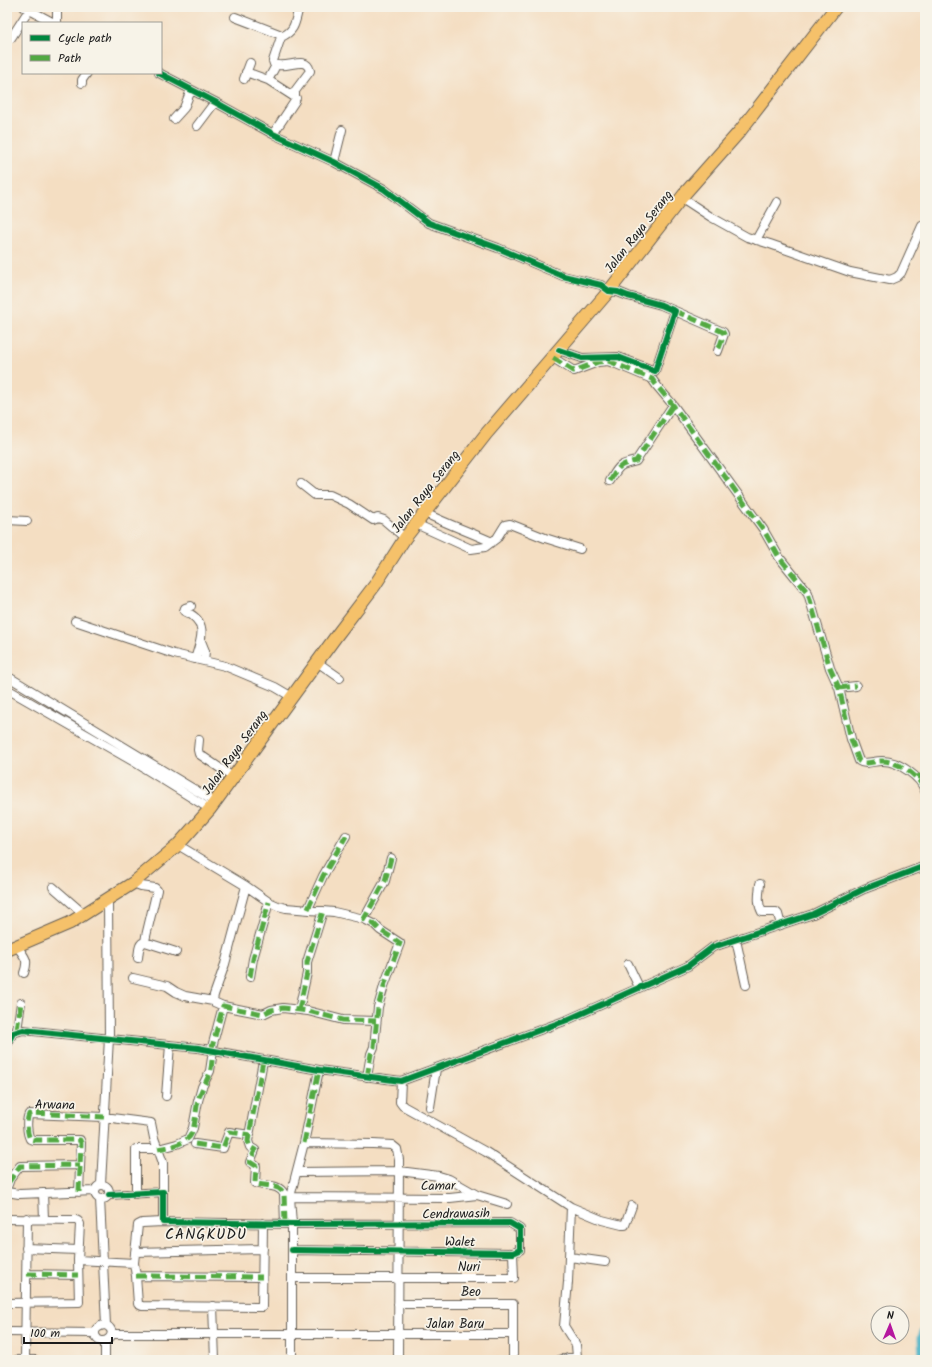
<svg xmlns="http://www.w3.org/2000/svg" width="932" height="1367" viewBox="0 0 932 1367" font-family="Kalam,sans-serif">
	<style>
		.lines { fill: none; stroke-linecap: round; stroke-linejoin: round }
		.river { stroke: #48b2c6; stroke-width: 11 }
		.minor-casing { stroke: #686056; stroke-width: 10 }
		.highway-casing { stroke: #686056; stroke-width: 14 }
		.minor { stroke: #fff; stroke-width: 8 }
		.highway { stroke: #f5c16b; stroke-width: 12 }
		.quiet { stroke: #52a943; stroke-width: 5; stroke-dasharray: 10 5; stroke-linecap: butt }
		.cycleway-casing { stroke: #f7f3e8; stroke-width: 8 }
		.cycleway { stroke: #00873e; stroke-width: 6 }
		.labels { text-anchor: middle; stroke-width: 3.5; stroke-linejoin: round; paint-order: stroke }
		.street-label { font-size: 13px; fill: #1c1c1c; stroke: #f7f3e8 }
		.quarter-label { font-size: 15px; letter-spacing: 1px; fill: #1c1c1c; stroke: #f7f3e8 }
	</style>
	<rect width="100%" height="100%" fill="#f7f3e8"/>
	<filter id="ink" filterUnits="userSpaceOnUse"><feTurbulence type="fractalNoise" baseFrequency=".025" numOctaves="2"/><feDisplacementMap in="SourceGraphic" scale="8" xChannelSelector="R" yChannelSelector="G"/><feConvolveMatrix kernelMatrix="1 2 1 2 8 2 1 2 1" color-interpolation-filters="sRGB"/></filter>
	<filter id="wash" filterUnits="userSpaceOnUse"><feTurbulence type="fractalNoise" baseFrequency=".012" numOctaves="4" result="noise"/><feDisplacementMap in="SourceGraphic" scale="16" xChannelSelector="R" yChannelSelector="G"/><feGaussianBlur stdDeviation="0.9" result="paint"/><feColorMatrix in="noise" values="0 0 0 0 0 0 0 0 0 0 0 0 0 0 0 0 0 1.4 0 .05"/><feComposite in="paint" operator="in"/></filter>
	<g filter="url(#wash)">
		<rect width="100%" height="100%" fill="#f4dec2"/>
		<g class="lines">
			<path class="river" d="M924 1360 923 1337 925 1332"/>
		</g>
	</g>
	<g filter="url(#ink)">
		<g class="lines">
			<defs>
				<path id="minor" d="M24 7 54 23
					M57 7V23
					M235 17 279 34 281 37 273 61 274 64C287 70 306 54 310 71L295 91V101L273 134
					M281 37C296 31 295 21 299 7
					M11 38 29 10
					M246 72 268 80 296 98
					M159 73 215 102 273 134 334 162 384 189 429 223 498 248 563 276 601 285 609 291 618 292 628 296 661 305 675 311 655 371 618 357 582 358 559 350
					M244 79 250 63
					M268 80 274 69
					M82 83V80L87 73
					M174 119 184 108 191 90
					M197 126 215 102
					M334 162 342 130
					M682 198 711 217 747 237 770 244 850 272 890 280 897 277 901 273 922 226
					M756 240 777 202
					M675 311 723 332 724 334 718 351
					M553 358 574 371 598 362 608 361 616 364 652 379 657 386 673 405 763 529 779 557 808 593 830 668 839 688 851 739 859 761C866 766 875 760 883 761 898 761 921 777 925 791
					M610 481C619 466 618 465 636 461L673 405
					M301 484 315 495H330L349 504 373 520 378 518 384 520 405 538
					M425 513C447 524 470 532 492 542
					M7 520 27 521
					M416 524 471 549 485 547 497 538 505 525 510 524 545 538 580 549
					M191 606 185 608 184 611C209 621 202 638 195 659
					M75 621 174 654 225 666 275 687 292 697
					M201 641 205 651 204 661
					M317 662 340 678
					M7 676 215 802
					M839 688 856 686
					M7 689 136 763 210 809
					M199 740 198 750 199 754 233 777
					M178 845 246 886 225 964 214 995 213 1000 214 1002 223 1006 263 1014 271 1010 283 1008 308 1011 343 1020 376 1021
					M133 883 141 886 155 888 157 890 146 936 145 942C138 943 139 952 138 958
					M760 884C759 894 757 903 762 912H776L778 914 781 925
					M246 886 269 902 278 906 286 908 334 912 364 919 374 924 380 930 400 943 384 986 378 1007 374 1047 371 1054 367 1077
					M53 887 84 914
					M308 909 323 876 346 836
					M364 919 385 881 391 858
					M736 940 746 985
					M145 942 176 952
					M17 946C25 958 29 959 24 973
					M628 964 639 987
					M250 977 253 959 269 902
					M133 978 167 986 176 992 185 996 213 1001
					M299 1010 307 973V962L323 911
					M17 1030 21 1003
					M7 1045 13 1033 23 1030 198 1048 319 1070 401 1081 567 1020 688 966 713 947 813 914 864 889 925 866
					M211 1051 223 1006
					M263 1061 248 1141 250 1147 255 1150 250 1162 256 1166 255 1183C264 1187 279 1183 284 1194L285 1224
					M401 1081 400 1102 403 1106 486 1152 571 1207 568 1282 564 1326 576 1345 577 1357V1358H568L564 1360 561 1359
					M166 1096 170 1045
					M430 1107 436 1069
					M304 1143 373 1144 392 1145 397 1149 399 1160 398 1360
					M195 1144 223 1148 229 1132 250 1135
					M297 1172 399 1171 439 1176 449 1179 477 1195 507 1204
					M439 1176V1185
					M101 1184 109 1038 108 900
					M95 1192a7 7 0 1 1 14 0a7 7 0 1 1-14 0Z
					M7 1187 10 1179 20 1166 80 1165
					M7 1190V1192L19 1194 95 1191
					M79 1192 81 1143 80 1140H34L30 1139C27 1133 26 1120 29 1114L104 1117 151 1123 154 1138 163 1163V1192
					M43 1193 44 1219
					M136 1194V1149H158L177 1144 188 1139 193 1128 198 1101 202 1087 210 1071 213 1051
					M109 1195 163 1192V1222L292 1224 510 1223 520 1229V1250L513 1253 292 1250
					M290 1197 450 1198 477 1195
					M100 1199 106 1325C121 1334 102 1348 96 1337 92 1329 100 1325 106 1325
					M571 1207 602 1220 622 1225H625L632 1206
					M7 1219 76 1220 78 1221 80 1224 78 1260 79 1302 7 1303
					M163 1222 142 1223 138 1225 134 1263 136 1276 138 1304 142 1306 262 1307 263 1223
					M26 1248 78 1250
					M135 1252 263 1249
					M570 1257 605 1262
					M78 1260 134 1263
					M27 1274 78 1275
					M136 1276 262 1277
					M293 1278H514L513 1253
					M398 1304H513V1360
					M213 1306 215 1360
					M7 1332 95 1333
					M112 1334H512
					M17 1360H35
					M25 1360 27 1218
					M105 1360V1341
					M292 1360V1224L290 1197 304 1143 319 1070"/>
				<path id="highway" d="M7 950 70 923 133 883 178 845 210 809 337 635 375 585 405 538 486 434 609 291 686 192 740 131 836 7"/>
			</defs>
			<use href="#minor" class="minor-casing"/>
			<use href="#highway" class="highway-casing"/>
			<use href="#minor" class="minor"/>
			<use href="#highway" class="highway"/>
			<path class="quiet" d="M675 311 723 332 724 334 718 351
				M553 358 574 371 598 362 608 361 616 364 652 379 657 386 673 405 763 529 779 557 808 593 830 668 839 688 851 739 859 761C866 766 875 760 883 761 898 761 921 777 925 791
				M610 481C619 466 618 465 636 461L673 405
				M839 688 856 686
				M917 777 925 775
				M308 909 323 876 346 836
				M250 977 253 959 269 902
				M299 1010 307 973V962L323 911
				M17 1030 21 1003
				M211 1051 223 1006 263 1014 271 1010 283 1008 308 1011 343 1020 376 1021
				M263 1061 248 1141 250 1147 255 1150 250 1162 256 1166 255 1183C264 1187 279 1183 284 1194L285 1224
				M367 1077 371 1054 374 1047 378 1007 384 986 400 943 380 930 374 924 364 919 385 881 391 858
				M304 1143 319 1070
				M195 1144 223 1148 229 1132 250 1135
				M158 1149C167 1147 179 1146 187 1139 196 1133 195 1112 198 1101 200 1091 206 1083 210 1073 212 1066 212 1058 213 1051
				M8 1183 20 1166 80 1165
				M79 1192 81 1143 80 1140H34L30 1139C27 1133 26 1120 29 1114L32 1113 104 1117
				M27 1274 78 1275
				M136 1276 262 1277"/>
			<defs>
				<path id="cycleway" d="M159 73 215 102 273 134 334 162 384 189 429 223 498 248 563 276 601 285 609 291 618 292 628 296 661 305 675 311 655 371 618 357 582 358 559 350
					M7 1045 13 1033 23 1030 198 1048 319 1070 401 1081 567 1020 688 966 713 947 813 914 864 889 925 866
					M109 1195 163 1192V1222L292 1224 510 1223 520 1229V1250L513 1253 292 1250"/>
			</defs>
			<use href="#cycleway" class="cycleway-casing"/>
			<use href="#cycleway" class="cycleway"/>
		</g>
	</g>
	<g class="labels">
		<g class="street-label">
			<text transform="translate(638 231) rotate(-52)" y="5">Jalan Raya Serang</text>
			<text transform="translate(425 491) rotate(-52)" y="5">Jalan Raya Serang</text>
			<text transform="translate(234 752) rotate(-54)" y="5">Jalan Raya Serang</text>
			<text transform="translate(55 1104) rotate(1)" y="5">Arwana</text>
			<text transform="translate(438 1185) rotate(-1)" y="5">Camar</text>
			<text transform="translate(456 1213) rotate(-1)" y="5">Cendrawasih</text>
			<text transform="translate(460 1241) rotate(1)" y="5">Walet</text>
			<text x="469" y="1271">Nuri</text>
			<text x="471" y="1296">Beo</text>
			<text x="455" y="1328">Jalan Baru</text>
		</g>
		<g class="quarter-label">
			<text x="206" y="1239">CANGKUDU</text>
		</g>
	</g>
	<rect width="932" height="1367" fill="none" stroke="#f7f3e8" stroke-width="24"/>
	<rect x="22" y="22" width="140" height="52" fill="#f7f3e8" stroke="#9f9d96"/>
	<rect x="30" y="35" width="20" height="6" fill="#00873e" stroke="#9f9d96"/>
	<text x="58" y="42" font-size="12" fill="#1c1c1c">Cycle path</text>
	<rect x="30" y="55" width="20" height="6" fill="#52a943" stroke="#9f9d96"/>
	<text x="58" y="62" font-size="12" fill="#1c1c1c">Path</text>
	<g transform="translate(890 1325) rotate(2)"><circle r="19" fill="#f7f3e8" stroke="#9f9d96"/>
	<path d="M0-3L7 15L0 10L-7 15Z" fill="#b5179e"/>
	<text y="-6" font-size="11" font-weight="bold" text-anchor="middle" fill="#1c1c1c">N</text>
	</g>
	<path d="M24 1337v6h88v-6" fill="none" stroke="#1c1c1c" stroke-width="2"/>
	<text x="30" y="1337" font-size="12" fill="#1c1c1c" stroke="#f7f3e8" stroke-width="3" paint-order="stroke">100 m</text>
</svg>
